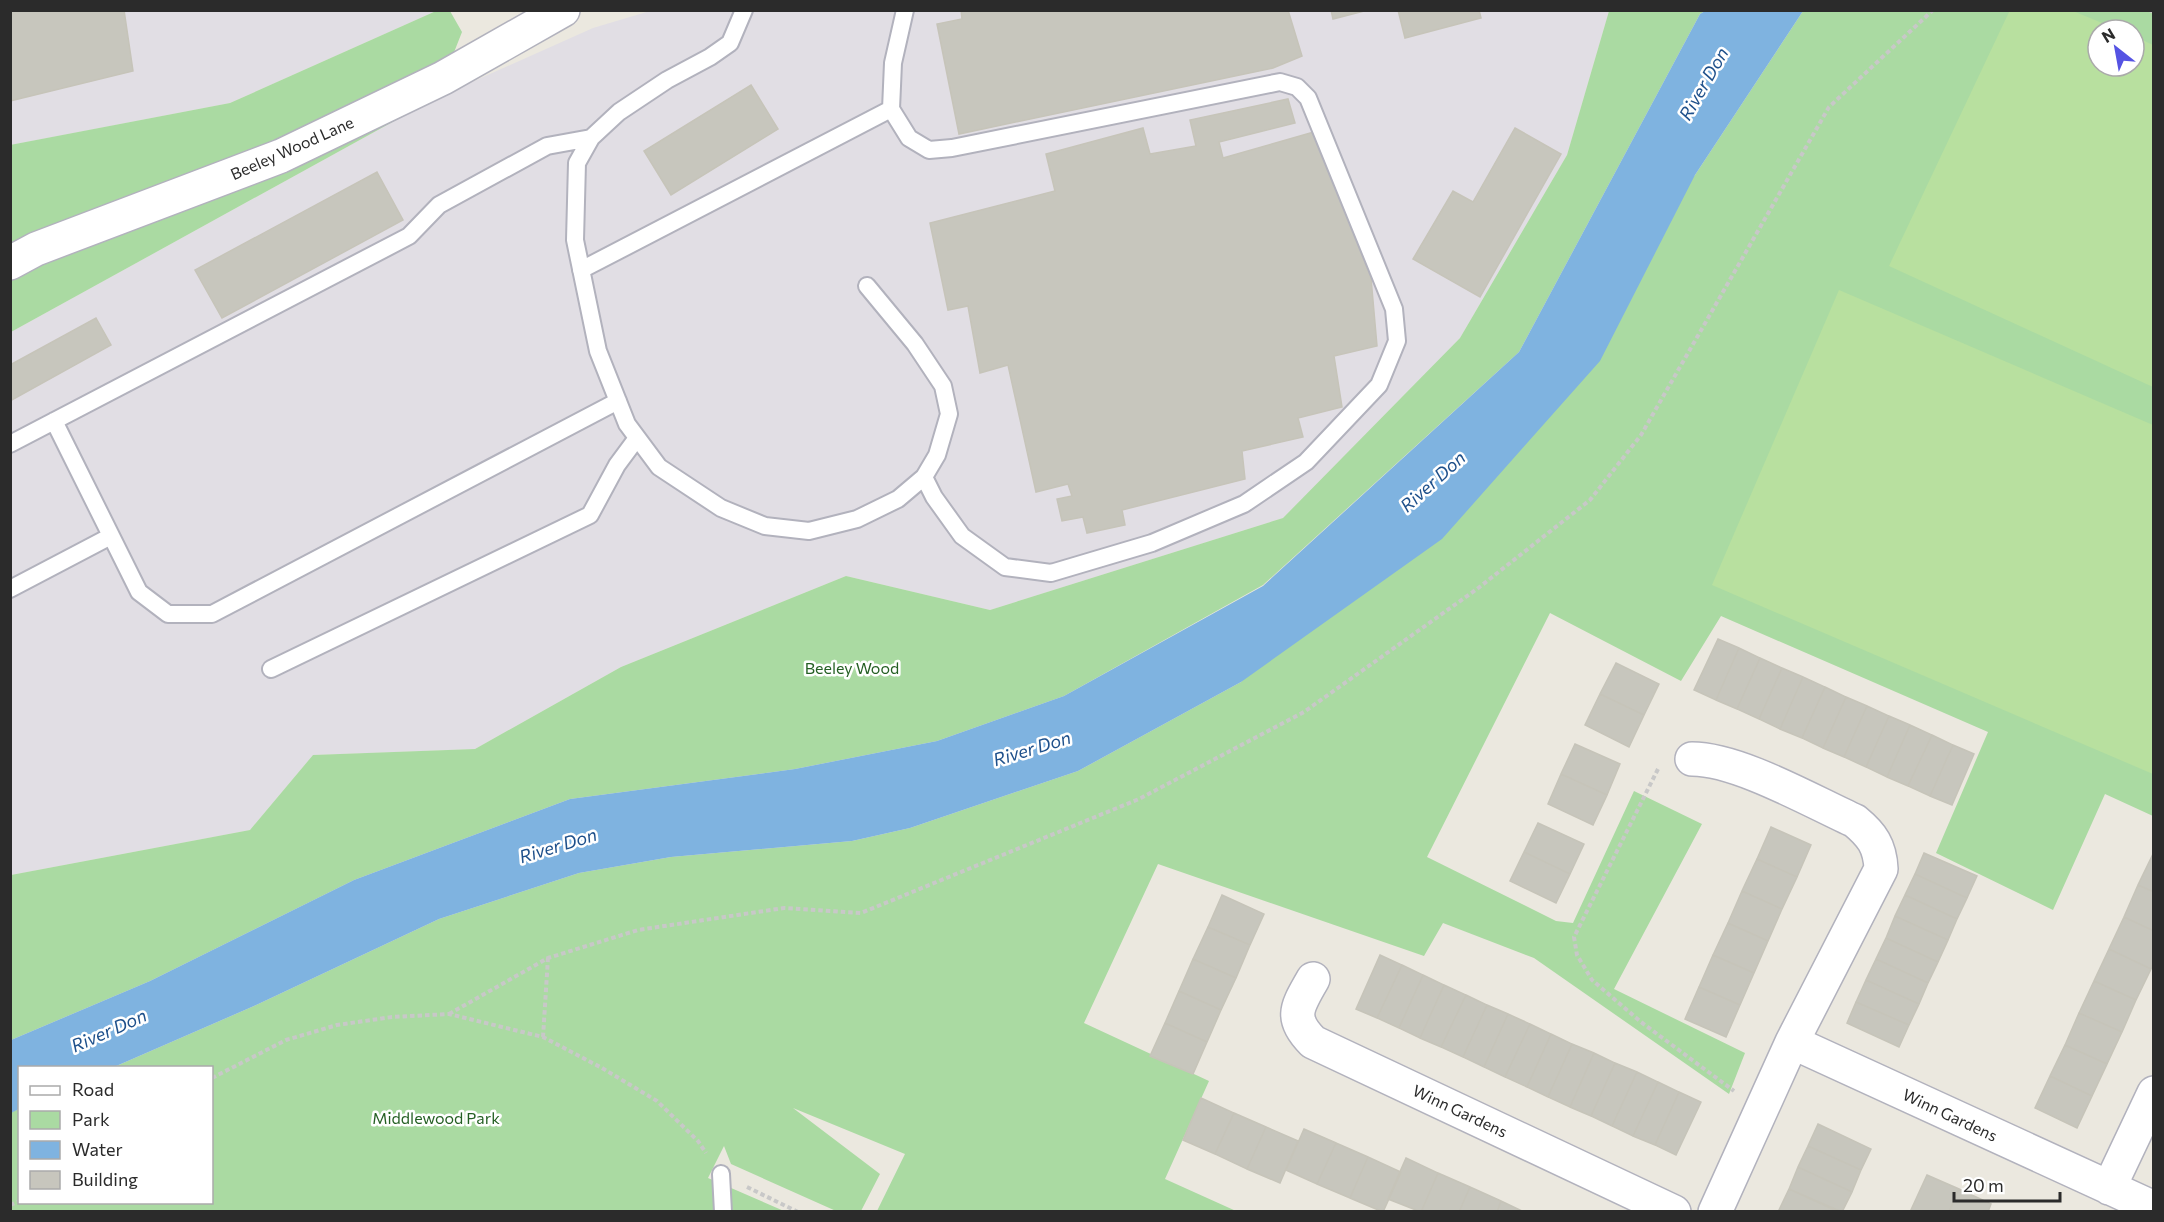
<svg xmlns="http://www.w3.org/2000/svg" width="2164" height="1222" viewBox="0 0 2164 1222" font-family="Commissioner,sans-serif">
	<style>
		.industrial { fill: #e1dee4 }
		.green { fill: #aadaa2; fill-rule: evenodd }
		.pitch { fill: #b8e09f }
		.water { fill: #7fb3e0 }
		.building { fill: #c7c6bd; stroke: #c6c4b9; stroke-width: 1.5 }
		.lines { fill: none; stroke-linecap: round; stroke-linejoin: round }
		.lane-casing { stroke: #b2b2bd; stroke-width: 20 }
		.street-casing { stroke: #b2b2bd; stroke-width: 36 }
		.path { stroke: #c8c8c8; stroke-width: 4; stroke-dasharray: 4.5 3; stroke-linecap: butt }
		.lane { stroke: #fff; stroke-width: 16 }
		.street { stroke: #fff; stroke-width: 33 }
		.labels { text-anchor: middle; stroke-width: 5; stroke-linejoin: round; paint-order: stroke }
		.street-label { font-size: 16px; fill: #2b2b2b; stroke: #fff }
		.park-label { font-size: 16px; fill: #245f23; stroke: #fff }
		.water-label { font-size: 18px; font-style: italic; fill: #1e508b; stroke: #fff }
	</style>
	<rect width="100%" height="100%" fill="#ebe8df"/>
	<path class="industrial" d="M11 11H436L230 103 11 145Z
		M650 11H1609L1567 155 1460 338 1283 518 990 610 846 576 621 667 475 749 313 755 250 830 11 875V332L436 98 593 28Z"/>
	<path class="green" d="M436 11H450L462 32 436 98 11 332 10 145 230 103Z
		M1609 11H1705L1700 14 1519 352 1263 585 1064 696 937 741 795 769 570 799 354 880 150 981 11 1040V875L250 830 313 755 475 749 621 667 846 576 990 610 1283 518 1460 338 1567 155Z
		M1803 11H2153V816L2105 794 2053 910 1936 853 1988 732 1721 616 1681 681 1550 613 1427 857 1556 921 1573 923 1634 791 1702 824 1614 989 1745 1053 1729 1094 1534 958 1443 923 1424 956 1158 864 1084 1023 1209 1081 1165 1179 1236 1211H877L905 1154 793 1108 880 1174 861 1211H836L731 1164 724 1146 708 1178 784 1211H11L10 1113 19 1109 20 1202H212V1068L114 1067 254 1006 439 919 579 873 671 857 852 841 910 828 1078 771 1241 682 1695 175ZM2098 30H2134V66H2098Z"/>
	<path class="pitch" d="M2010 10 2073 11 2119 30H2098V66H2134V36L2153 45V387L1889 266Z
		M1839 290 2153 425V774L1712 585Z"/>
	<path class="water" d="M1705 11H1803L1695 175 1600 361 1442 539 1241 682 1078 771 910 828 852 841 671 857 579 873 439 919 254 1006 114 1067 20 1068 19 1109 11 1113V1040L150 981 354 880 570 799 795 769 937 741 1064 696 1263 586 1519 352 1700 14Z"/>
	<path class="building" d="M10 10H124L133 71 10 101Z
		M961 10H1288L1302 56 1273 68 959 134 937 24 962 19Z
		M1331 10H1368L1333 19Z
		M1398 10H1479L1481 18 1405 38Z
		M751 85 778 129 671 195 644 151Z
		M1288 99 1295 123 1219 142 1223 158 1314 132 1371 278 1377 346 1334 356 1342 407 1298 418 1303 437 1242 451 1245 479 1122 510 1125 525 1087 533 1083 517 1062 521 1057 499 1072 496 1068 484 1036 492 1008 365 980 373 968 306 948 310 930 223 1055 191 1046 154 1143 128 1150 154 1196 146 1190 120Z
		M1515 128 1561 154 1480 297 1413 259 1453 191 1473 202Z
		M377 172 403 220 222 318 195 270Z
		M96 318 111 345 10 401V365Z
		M1718 639 1739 648 1716 700 1694 690Z
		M1739 648 1760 658 1737 709 1716 700Z
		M1760 658 1782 668 1759 719 1737 709Z
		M1616 663 1659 684 1644 715 1600 694Z
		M1782 668 1803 677 1780 729 1759 719Z
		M1803 677 1825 687 1802 738 1780 729Z
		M1825 687 1846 697 1823 748 1802 738Z
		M1600 694 1644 715 1629 747 1585 725Z
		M1846 697 1867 706 1844 757 1823 748Z
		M1867 706 1889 716 1866 767 1844 757Z
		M1889 716 1910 725 1887 777 1866 767Z
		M1910 725 1932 735 1908 786 1887 777Z
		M1932 735 1953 745 1930 796 1908 786Z
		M1575 744 1620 764 1607 795 1561 774Z
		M1953 745 1974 754 1952 805 1930 796Z
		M1561 774 1607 795 1593 825 1548 804Z
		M1538 823 1584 844 1570 874 1524 852Z
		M1771 827 1811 845 1797 877 1757 859Z
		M1524 852 1570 874 1556 903 1510 881Z
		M1924 853 1977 876 1967 898 1915 874Z
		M2153 854H2154V892L2138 885Z
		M1757 859 1797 877 1782 909 1742 891Z
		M1915 874 1967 898 1957 919 1905 895Z
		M2138 885 2154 892V931L2124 917Z
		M1742 891 1782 909 1768 941 1728 923Z
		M1222 895 1264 914 1250 945 1208 927Z
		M1905 895 1957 919 1948 940 1895 916Z
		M1895 916 1948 940 1938 962 1886 938Z
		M2124 917 2154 931V962L2151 969 2109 949Z
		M1728 923 1768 941 1754 973 1713 955Z
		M1208 927 1250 945 1236 978 1193 959Z
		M1886 938 1938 962 1928 983 1876 959Z
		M2109 949 2151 969 2136 1000 2094 981Z
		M1380 955 1402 965 1377 1018 1356 1009Z
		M1713 955 1754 973 1740 1005 1699 987Z
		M1193 959 1236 978 1221 1010 1179 991Z
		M1876 959 1928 983 1919 1004 1866 980Z
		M1402 965 1423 975 1399 1028 1377 1018Z
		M1423 975 1444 985 1420 1038 1399 1028Z
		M1866 980 1919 1004 1909 1025 1856 1002Z
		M2094 981 2136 1000 2122 1032 2079 1013Z
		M1444 985 1466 995 1441 1047 1420 1038Z
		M1699 987 1740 1005 1726 1037 1685 1019Z
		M1179 991 1221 1010 1207 1042 1165 1023Z
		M1466 995 1487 1005 1463 1057 1441 1047Z
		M1856 1002 1909 1025 1899 1047 1847 1023Z
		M1487 1005 1508 1014 1484 1067 1463 1057Z
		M2079 1013 2122 1032 2107 1064 2065 1045Z
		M1508 1014 1530 1024 1505 1077 1484 1067Z
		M1165 1023 1207 1042 1193 1074 1150 1056Z
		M1530 1024 1551 1034 1527 1087 1505 1077Z
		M1551 1034 1572 1044 1548 1097 1527 1087Z
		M1572 1044 1594 1053 1570 1107 1548 1097Z
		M2065 1045 2107 1064 2092 1096 2050 1076Z
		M1594 1053 1615 1063 1591 1116 1570 1107Z
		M1615 1063 1637 1072 1612 1126 1591 1116Z
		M1637 1072 1658 1082 1633 1136 1612 1126Z
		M2050 1076 2092 1096 2077 1128 2035 1108Z
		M1658 1082 1679 1092 1655 1145 1633 1136Z
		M1679 1092 1701 1102 1676 1155 1655 1145Z
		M1201 1098 1234 1113 1215 1154 1183 1140Z
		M1234 1113 1266 1127 1247 1169 1215 1154Z
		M1818 1124 1871 1149 1861 1170 1808 1146Z
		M1266 1127 1298 1141 1280 1183 1247 1169Z
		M1304 1129 1336 1143 1317 1184 1286 1170Z
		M1336 1143 1368 1157 1350 1198 1317 1184Z
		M1808 1146 1861 1170 1852 1192 1798 1167Z
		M1368 1157 1401 1172 1383 1212 1350 1198Z
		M1406 1158 1438 1173 1421 1212 1388 1199Z
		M1798 1167 1852 1192 1842 1212 1789 1189Z
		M1438 1173 1470 1187 1459 1212H1421Z
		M1927 1175 1959 1189 1949 1212H1910Z
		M1470 1187 1501 1201 1497 1212H1459Z
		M1789 1189 1839 1212H1782L1779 1210Z
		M1959 1189 1991 1204 1988 1212H1949Z
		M1501 1201 1524 1212H1497Z"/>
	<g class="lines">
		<defs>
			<path id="lane" d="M744 10 730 43 710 57 667 80 619 112 591 138 577 163 575 240 598 351 627 424 659 467 721 508 765 526 809 531 857 519 898 499 924 477 937 455 949 414 943 386 915 344 867 286
				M905 10 893 63 891 109 909 138 929 150 952 148 1280 82 1297 87 1308 98 1394 309 1397 341 1379 385 1306 462 1244 504 1152 543 1051 573 1005 567 962 536 934 497 924 477
				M581 270 891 109
				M54 421 139 592 168 614H212L618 401
				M10 444 409 236 439 205 547 146 591 138
				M10 589 111 536
				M271 669 590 515 617 465 637 438
				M721 1174 723 1212"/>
			<path id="street" d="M10 263 36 249 281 156 443 78 563 10
				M1692 759C1738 759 1811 801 1855 821 1872 835 1880 846 1881 869L1792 1042 1715 1212
				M1313 979C1298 1006 1288 1017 1313 1042L1674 1212
				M1792 1042 2154 1208
				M2109 1188 2154 1093"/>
		</defs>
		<use href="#lane" class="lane-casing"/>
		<use href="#street" class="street-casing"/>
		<path class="path" d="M2149 10 2154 12
			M1658 769 1574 937 1577 955 1592 980 1641 1022 1734 1091
			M449 1014 548 958 638 930 784 908 861 913 1139 799 1304 712 1477 589 1590 500 1641 435 1829 107 1933 10
			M543 1037 548 958
			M212 1078 286 1040 337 1025 392 1017 449 1014 543 1037 602 1068 657 1101 698 1141 706 1153
			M747 1187 798 1212
			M10 1205 20 1201"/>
		<use href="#lane" class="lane"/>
		<use href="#street" class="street"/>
	</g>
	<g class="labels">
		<g class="street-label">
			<text transform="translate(292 148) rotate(-24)" y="6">Beeley Wood Lane</text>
			<text transform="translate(1460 1111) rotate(25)" y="6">Winn Gardens</text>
			<text transform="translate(1950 1115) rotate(25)" y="6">Winn Gardens</text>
		</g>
		<g class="park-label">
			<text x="852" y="674">Beeley Wood</text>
			<text x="436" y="1124">Middlewood Park</text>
		</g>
		<g class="water-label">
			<text transform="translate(1704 84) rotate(-60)" y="6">River Don</text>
			<text transform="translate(1433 482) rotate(-42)" y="6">River Don</text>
			<text transform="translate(1032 749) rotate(-17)" y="6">River Don</text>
			<text transform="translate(558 846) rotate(-17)" y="6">River Don</text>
			<text transform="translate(109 1031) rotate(-24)" y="6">River Don</text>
		</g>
	</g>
	<rect width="2164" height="1222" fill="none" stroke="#2b2b2b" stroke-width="24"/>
	<rect x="18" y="1066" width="195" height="138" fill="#ffffff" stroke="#aaaaaa" stroke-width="1.5"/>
	<rect x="30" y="1086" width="30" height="9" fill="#ffffff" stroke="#aaaaaa" stroke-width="1.5"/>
	<text x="72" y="1096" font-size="18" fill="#2b2b2b">Road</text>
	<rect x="30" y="1111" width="30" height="18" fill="#aadaa2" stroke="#aaaaaa" stroke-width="1.5"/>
	<text x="72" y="1126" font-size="18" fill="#2b2b2b">Park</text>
	<rect x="30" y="1141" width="30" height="18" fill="#7fb3e0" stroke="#aaaaaa" stroke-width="1.5"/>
	<text x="72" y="1156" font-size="18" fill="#2b2b2b">Water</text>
	<rect x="30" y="1171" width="30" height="18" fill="#c7c6bd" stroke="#aaaaaa" stroke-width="1.5"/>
	<text x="72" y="1186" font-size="18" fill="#2b2b2b">Building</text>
	<g transform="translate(2116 48) rotate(329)"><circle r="28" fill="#ffffff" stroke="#aaaaaa" stroke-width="1.5"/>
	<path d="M0-4.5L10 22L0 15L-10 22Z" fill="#5553e3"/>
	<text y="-9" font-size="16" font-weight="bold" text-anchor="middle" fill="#2b2b2b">N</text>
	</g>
	<path d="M1954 1192v9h106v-9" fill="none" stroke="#2b2b2b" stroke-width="3"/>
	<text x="1963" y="1192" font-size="18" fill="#2b2b2b" stroke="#ffffff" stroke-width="4.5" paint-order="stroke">20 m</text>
</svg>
